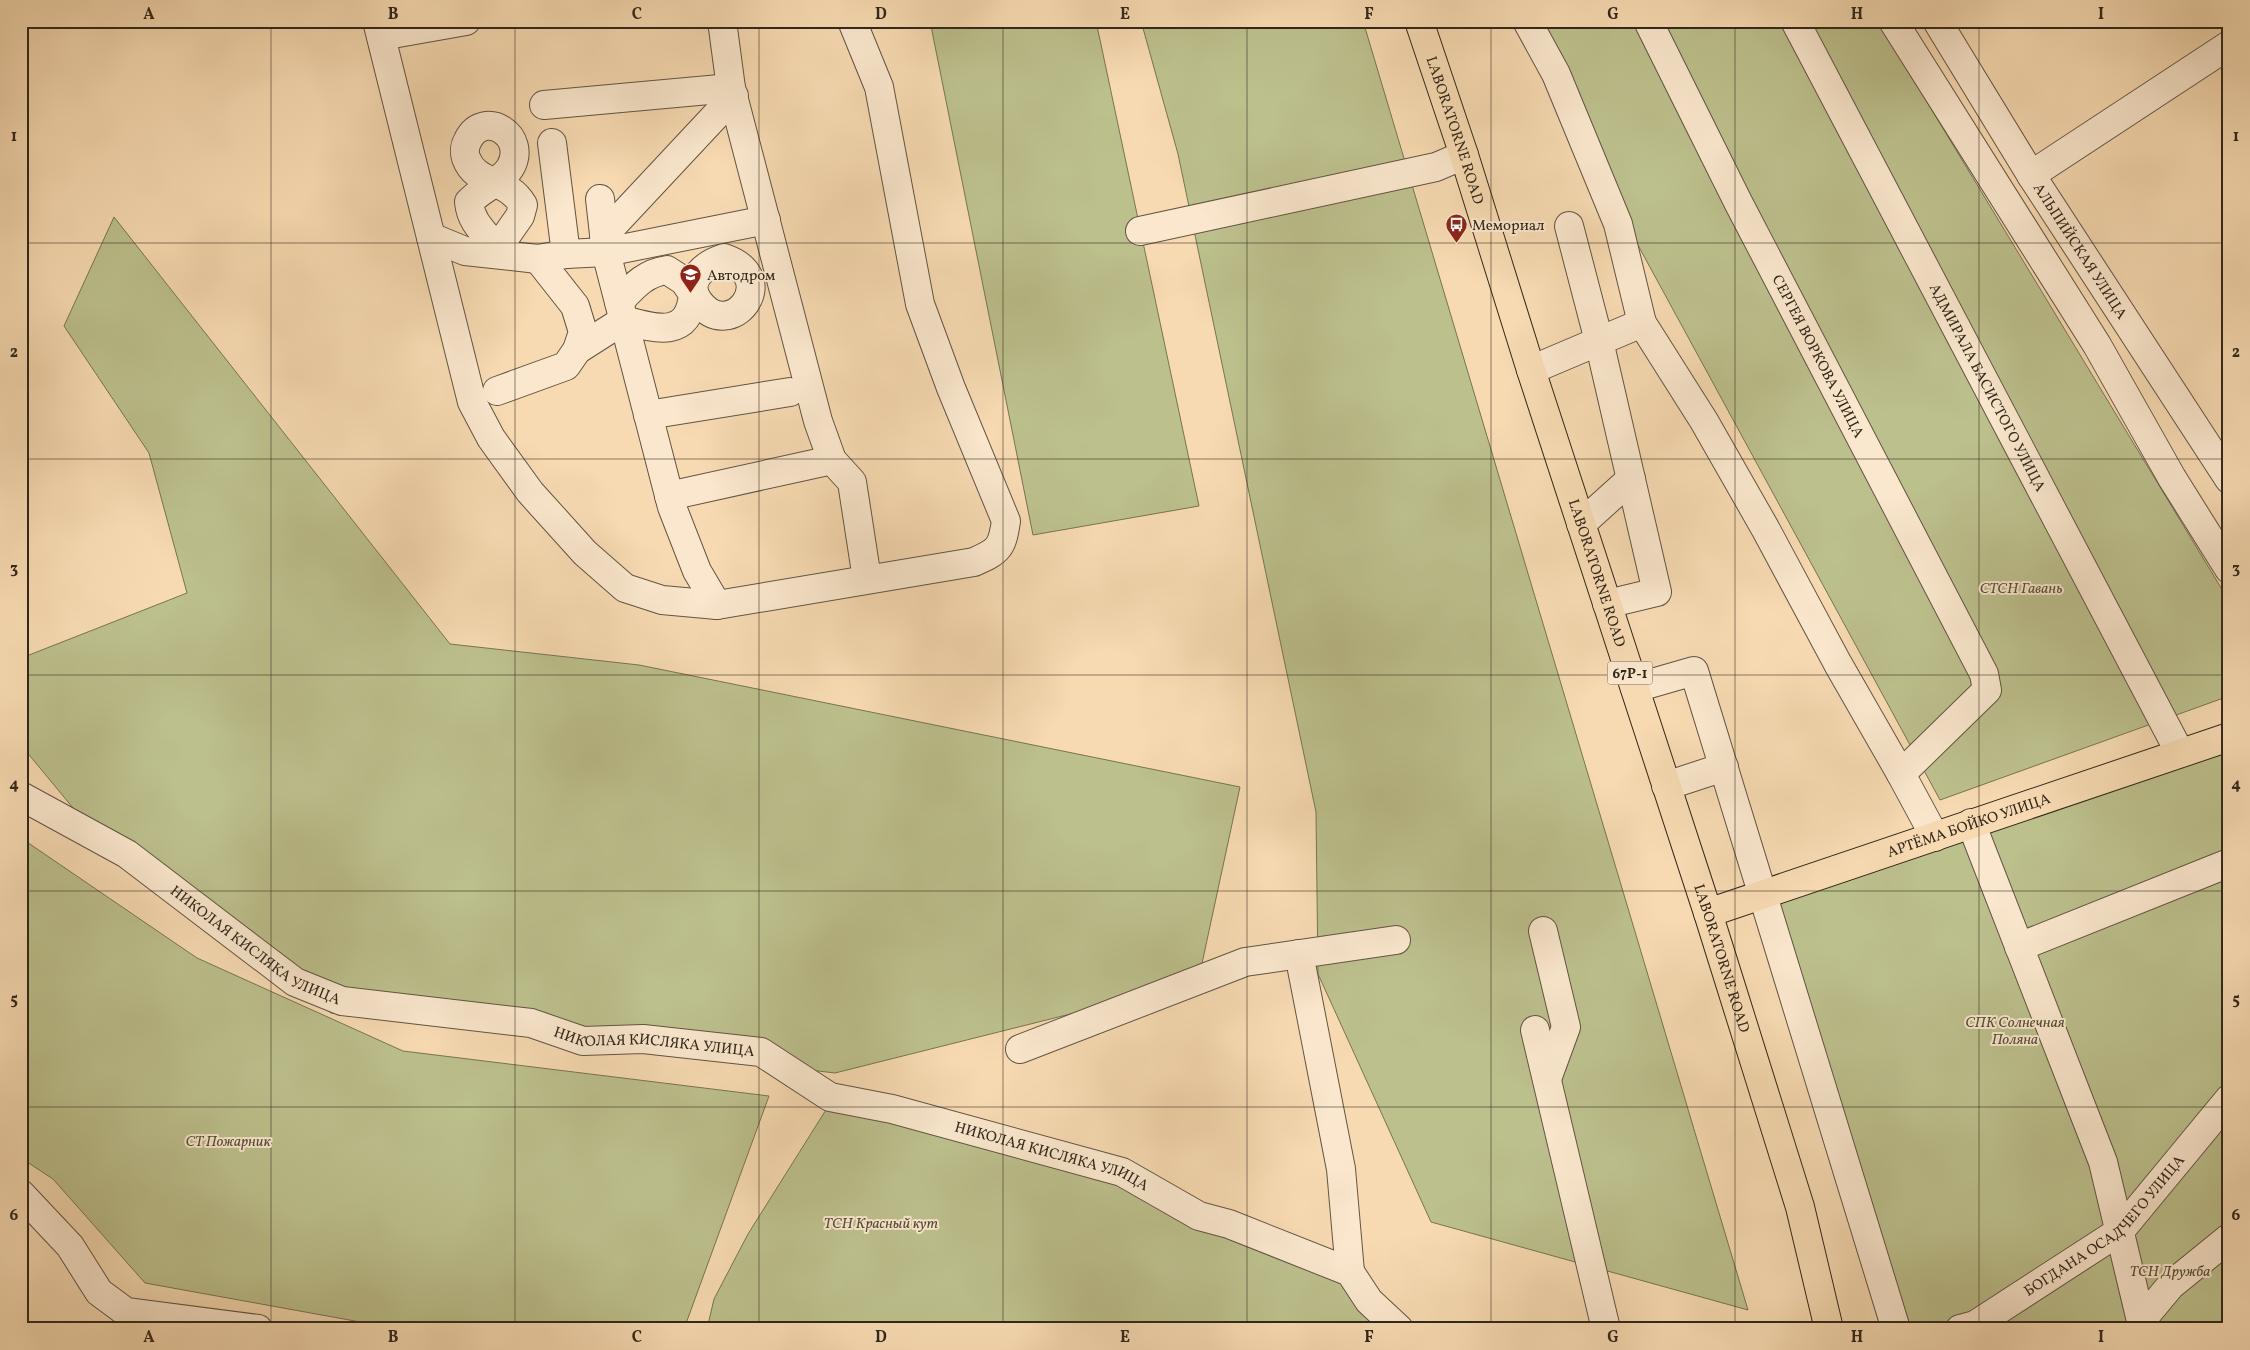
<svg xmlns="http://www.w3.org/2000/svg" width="2250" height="1350" viewBox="0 0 2250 1350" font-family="Vollkorn,serif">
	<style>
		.green { fill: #bcc08d; stroke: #767454 }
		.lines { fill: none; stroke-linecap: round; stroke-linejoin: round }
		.minor-casing { stroke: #625442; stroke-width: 30 }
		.major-casing { stroke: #31271c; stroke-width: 30 }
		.minor { stroke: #fae7cd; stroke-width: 28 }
		.major { stroke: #f7dab2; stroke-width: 28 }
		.grid { fill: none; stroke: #31271c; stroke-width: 1; stroke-opacity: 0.55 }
		.labels { text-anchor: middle; stroke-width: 4; stroke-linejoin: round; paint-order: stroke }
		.shield { fill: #fae7cd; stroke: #6d6151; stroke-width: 1 }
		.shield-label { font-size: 14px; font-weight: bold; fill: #31271c }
		.street-label { font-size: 15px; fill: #31271c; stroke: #fae7cd }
		.poi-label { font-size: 15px; fill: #31271c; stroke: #fae7cd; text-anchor: start }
		.park-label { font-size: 15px; font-style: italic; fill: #544d38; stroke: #fae7cd }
		.neatline { fill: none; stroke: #31271c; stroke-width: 2 }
		.grid-label { font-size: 16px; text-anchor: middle; font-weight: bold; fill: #31271c }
	</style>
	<rect width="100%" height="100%" fill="#f7dab2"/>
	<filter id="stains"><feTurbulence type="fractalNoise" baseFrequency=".004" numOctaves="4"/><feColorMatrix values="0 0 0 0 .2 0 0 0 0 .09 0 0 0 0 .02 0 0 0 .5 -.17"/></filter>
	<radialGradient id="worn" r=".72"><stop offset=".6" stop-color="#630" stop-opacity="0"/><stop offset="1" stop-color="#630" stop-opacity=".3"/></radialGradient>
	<path class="green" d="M930 21H1096L1199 506 1033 535Z
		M1141 21H1363L1748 1310 1431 1222 1318 974 1316 812 1178 154Z
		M1516 21H1878L2229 601V696L1940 800Z
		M114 217 450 644 639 665 1240 787 1198 982 835 1073 331 1013 97 837 21 745V655L24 657 187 593 149 453 64 326Z
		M2229 742V1095L2113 1227 1950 1329H1892L1760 902Z
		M21 838 197 958 403 1051 769 1096 684 1329H399L145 1283 53 1179 21 1158Z
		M829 1105 1124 1176 1320 1261 1409 1329H707L714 1299 748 1234Z
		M2229 1119V1329H1960L2109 1252Z"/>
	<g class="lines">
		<defs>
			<g id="minor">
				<path d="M377 21 472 402 491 438 530 492 585 553 625 588 662 600 717 605 974 562C999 551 1002 548 1006 521L951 388 920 304 879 87 852 21"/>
				<path d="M722 21 731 88 818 421 832 460 852 482 867 579"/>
				<path d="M1527 21 1556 74 1618 224 1642 323 1704 421 1765 528 1838 664 1901 774"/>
				<path id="s1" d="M1648 21 1738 202 1984 674 1987 690 1901 774 1935 837"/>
				<path id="s2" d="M1795 21 2180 753"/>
				<path d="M1893 21 2097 345 2172 478 2229 569"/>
				<path id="s3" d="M1937 21 2031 175 2229 479"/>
				<path d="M381 36 466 21"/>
				<path d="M544 105 731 88"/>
				<path d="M552 143 566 254"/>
				<path d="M2031 175 2229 45"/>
				<path d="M600 199 606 252 672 507 697 571 717 605"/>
				<path d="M1569 226 1599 341 1657 592 1607 604"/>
				<path d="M1140 231 1436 167 1464 155"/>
				<path d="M604 235 734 96"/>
				<path d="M431 237 465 251 538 259 566 254 606 252 766 220"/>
				<path d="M501 254 504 239 520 216 523 205C507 177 476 186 466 158 464 152 465 145 468 140 484 108 529 136 510 168 501 182 481 189 469 202 471 225 488 235 501 254"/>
				<path d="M724 258C783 278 730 344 699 302 683 281 705 264 724 258Z"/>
				<path d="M577 350 624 320C656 329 689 339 693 294L684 281 667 270C645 273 634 286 619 302"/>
				<path d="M1531 370 1642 323"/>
				<path d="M497 391 566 366 577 350 583 332 575 306 538 259"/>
				<path d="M648 415 790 392"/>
				<path d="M669 496 832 460"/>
				<path d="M1581 524 1631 479"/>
				<path d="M1635 688 1694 671 1896 1329"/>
				<path d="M1666 786 1724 767"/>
				<path id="s4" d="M21 796 127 854 295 982 342 1001 531 1023 583 1041 643 1039 761 1052 830 1097 892 1109 1122 1172 1199 1216 1229 1224 1350 1272 1369 1301 1399 1329"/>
				<path d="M1971 823 2103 1162 2141 1321V1329"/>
				<path d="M1543 931 1566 1027 1547 1079"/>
				<path d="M2019 947 2229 863"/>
				<path d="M1299 954 1341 1169 1350 1272"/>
				<path d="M1535 1030 1606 1329"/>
				<path d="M1020 1049 1245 962 1396 940"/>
				<path d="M21 1194 70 1246 99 1292 126 1312 258 1329"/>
				<path d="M2141 1321 2171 1285 2229 1238"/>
				<path id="s5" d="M1960 1329 1975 1325 2120 1231 2229 1099"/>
			</g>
			<g id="major">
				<path id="s6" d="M1419 21 1464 155 1531 370 1708 913 1800 1207 1829 1329"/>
				<path id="s7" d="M1708 913 2229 737"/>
			</g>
		</defs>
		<use href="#minor" class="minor-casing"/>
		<use href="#major" class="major-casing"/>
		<use href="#minor" class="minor"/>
		<use href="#major" class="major"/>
	</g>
	<path class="grid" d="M271 21V1329M515 21V1329M759 21V1329M1003 21V1329M1247 21V1329M1491 21V1329M1735 21V1329M1979 21V1329M21 243H2229M21 459H2229M21 675H2229M21 891H2229M21 1107H2229"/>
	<defs>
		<symbol id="bus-pin" viewBox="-11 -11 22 30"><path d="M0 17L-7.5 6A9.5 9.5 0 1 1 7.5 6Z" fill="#8f2418" stroke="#fae7cd"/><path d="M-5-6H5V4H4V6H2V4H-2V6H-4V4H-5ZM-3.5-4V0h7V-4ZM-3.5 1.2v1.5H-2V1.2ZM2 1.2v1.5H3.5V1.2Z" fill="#fff"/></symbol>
		<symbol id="university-pin" viewBox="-11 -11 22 30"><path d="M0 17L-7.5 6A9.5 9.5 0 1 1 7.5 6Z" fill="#8f2418" stroke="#fae7cd"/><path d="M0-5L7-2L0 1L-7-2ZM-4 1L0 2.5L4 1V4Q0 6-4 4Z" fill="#fff"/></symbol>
	</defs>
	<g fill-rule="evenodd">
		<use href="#bus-pin" x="1444" y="212" width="25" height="34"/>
		<use href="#university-pin" x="678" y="262" width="25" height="34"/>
	</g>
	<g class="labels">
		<rect class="shield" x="1607.5" y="661.5" width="45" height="23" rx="4"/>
		<g class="shield-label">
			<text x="1630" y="678">67Р-1</text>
		</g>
		<g class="street-label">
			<text dy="5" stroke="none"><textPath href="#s6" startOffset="115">LABORATORNE ROAD</textPath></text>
			<text dy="5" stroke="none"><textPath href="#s3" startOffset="271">АЛЬПИЙСКАЯ УЛИЦА</textPath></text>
			<text dy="5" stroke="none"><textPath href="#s1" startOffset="376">СЕРГЕЯ ВОРКОВА УЛИЦА</textPath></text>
			<text dy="5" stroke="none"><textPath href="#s2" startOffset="414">АДМИРАЛА БАСИСТОГО УЛИЦА</textPath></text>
			<text dy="5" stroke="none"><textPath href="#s6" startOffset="580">LABORATORNE ROAD</textPath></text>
			<text dy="5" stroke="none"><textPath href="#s7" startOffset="275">АРТЁМА БОЙКО УЛИЦА</textPath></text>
			<text dy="5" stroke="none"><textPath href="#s4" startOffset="279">НИКОЛАЯ КИСЛЯКА УЛИЦА</textPath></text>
			<text dy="5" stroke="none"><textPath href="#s6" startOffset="985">LABORATORNE ROAD</textPath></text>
			<text dy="5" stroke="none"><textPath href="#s4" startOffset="699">НИКОЛАЯ КИСЛЯКА УЛИЦА</textPath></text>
			<text dy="5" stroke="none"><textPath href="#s4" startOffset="1119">НИКОЛАЯ КИСЛЯКА УЛИЦА</textPath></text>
			<text dy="5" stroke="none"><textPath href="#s5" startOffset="180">БОГДАНА ОСАДЧЕГО УЛИЦА</textPath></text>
		</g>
		<g class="poi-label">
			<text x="1472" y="230">Мемориал</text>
			<text x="707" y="280">Автодром</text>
		</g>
		<g class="park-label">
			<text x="2021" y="593">СТСН Гавань</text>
			<text x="2015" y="1027">СПК Солнечная<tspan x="2015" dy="17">Поляна</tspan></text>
			<text x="228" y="1146">СТ Пожарник</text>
			<text x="881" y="1228">ТСН Красный кут</text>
			<text x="2170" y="1276">ТСН Дружба</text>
		</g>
	</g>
	<rect width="2250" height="1350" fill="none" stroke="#f7dab2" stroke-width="55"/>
	<rect x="28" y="28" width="2194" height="1294" class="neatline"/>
	<g class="grid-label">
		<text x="149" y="19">A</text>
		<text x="393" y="19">B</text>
		<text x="637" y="19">C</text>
		<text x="881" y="19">D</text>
		<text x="1125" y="19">E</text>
		<text x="1369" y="19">F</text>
		<text x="1613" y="19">G</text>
		<text x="1857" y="19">H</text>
		<text x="2101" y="19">I</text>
		<text x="14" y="141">1</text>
		<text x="2236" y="141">1</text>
		<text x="14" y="357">2</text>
		<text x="2236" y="357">2</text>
		<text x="14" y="573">3</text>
		<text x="2236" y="573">3</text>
		<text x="14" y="789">4</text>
		<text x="2236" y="789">4</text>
		<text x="14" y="1004">5</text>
		<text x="2236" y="1004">5</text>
		<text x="14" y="1220">6</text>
		<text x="2236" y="1220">6</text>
		<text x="149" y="1342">A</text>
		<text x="393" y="1342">B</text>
		<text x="637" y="1342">C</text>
		<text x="881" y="1342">D</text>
		<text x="1125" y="1342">E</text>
		<text x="1369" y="1342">F</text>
		<text x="1613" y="1342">G</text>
		<text x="1857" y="1342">H</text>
		<text x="2101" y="1342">I</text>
	</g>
	<rect width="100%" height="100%" filter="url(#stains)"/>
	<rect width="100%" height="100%" fill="url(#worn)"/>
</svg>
